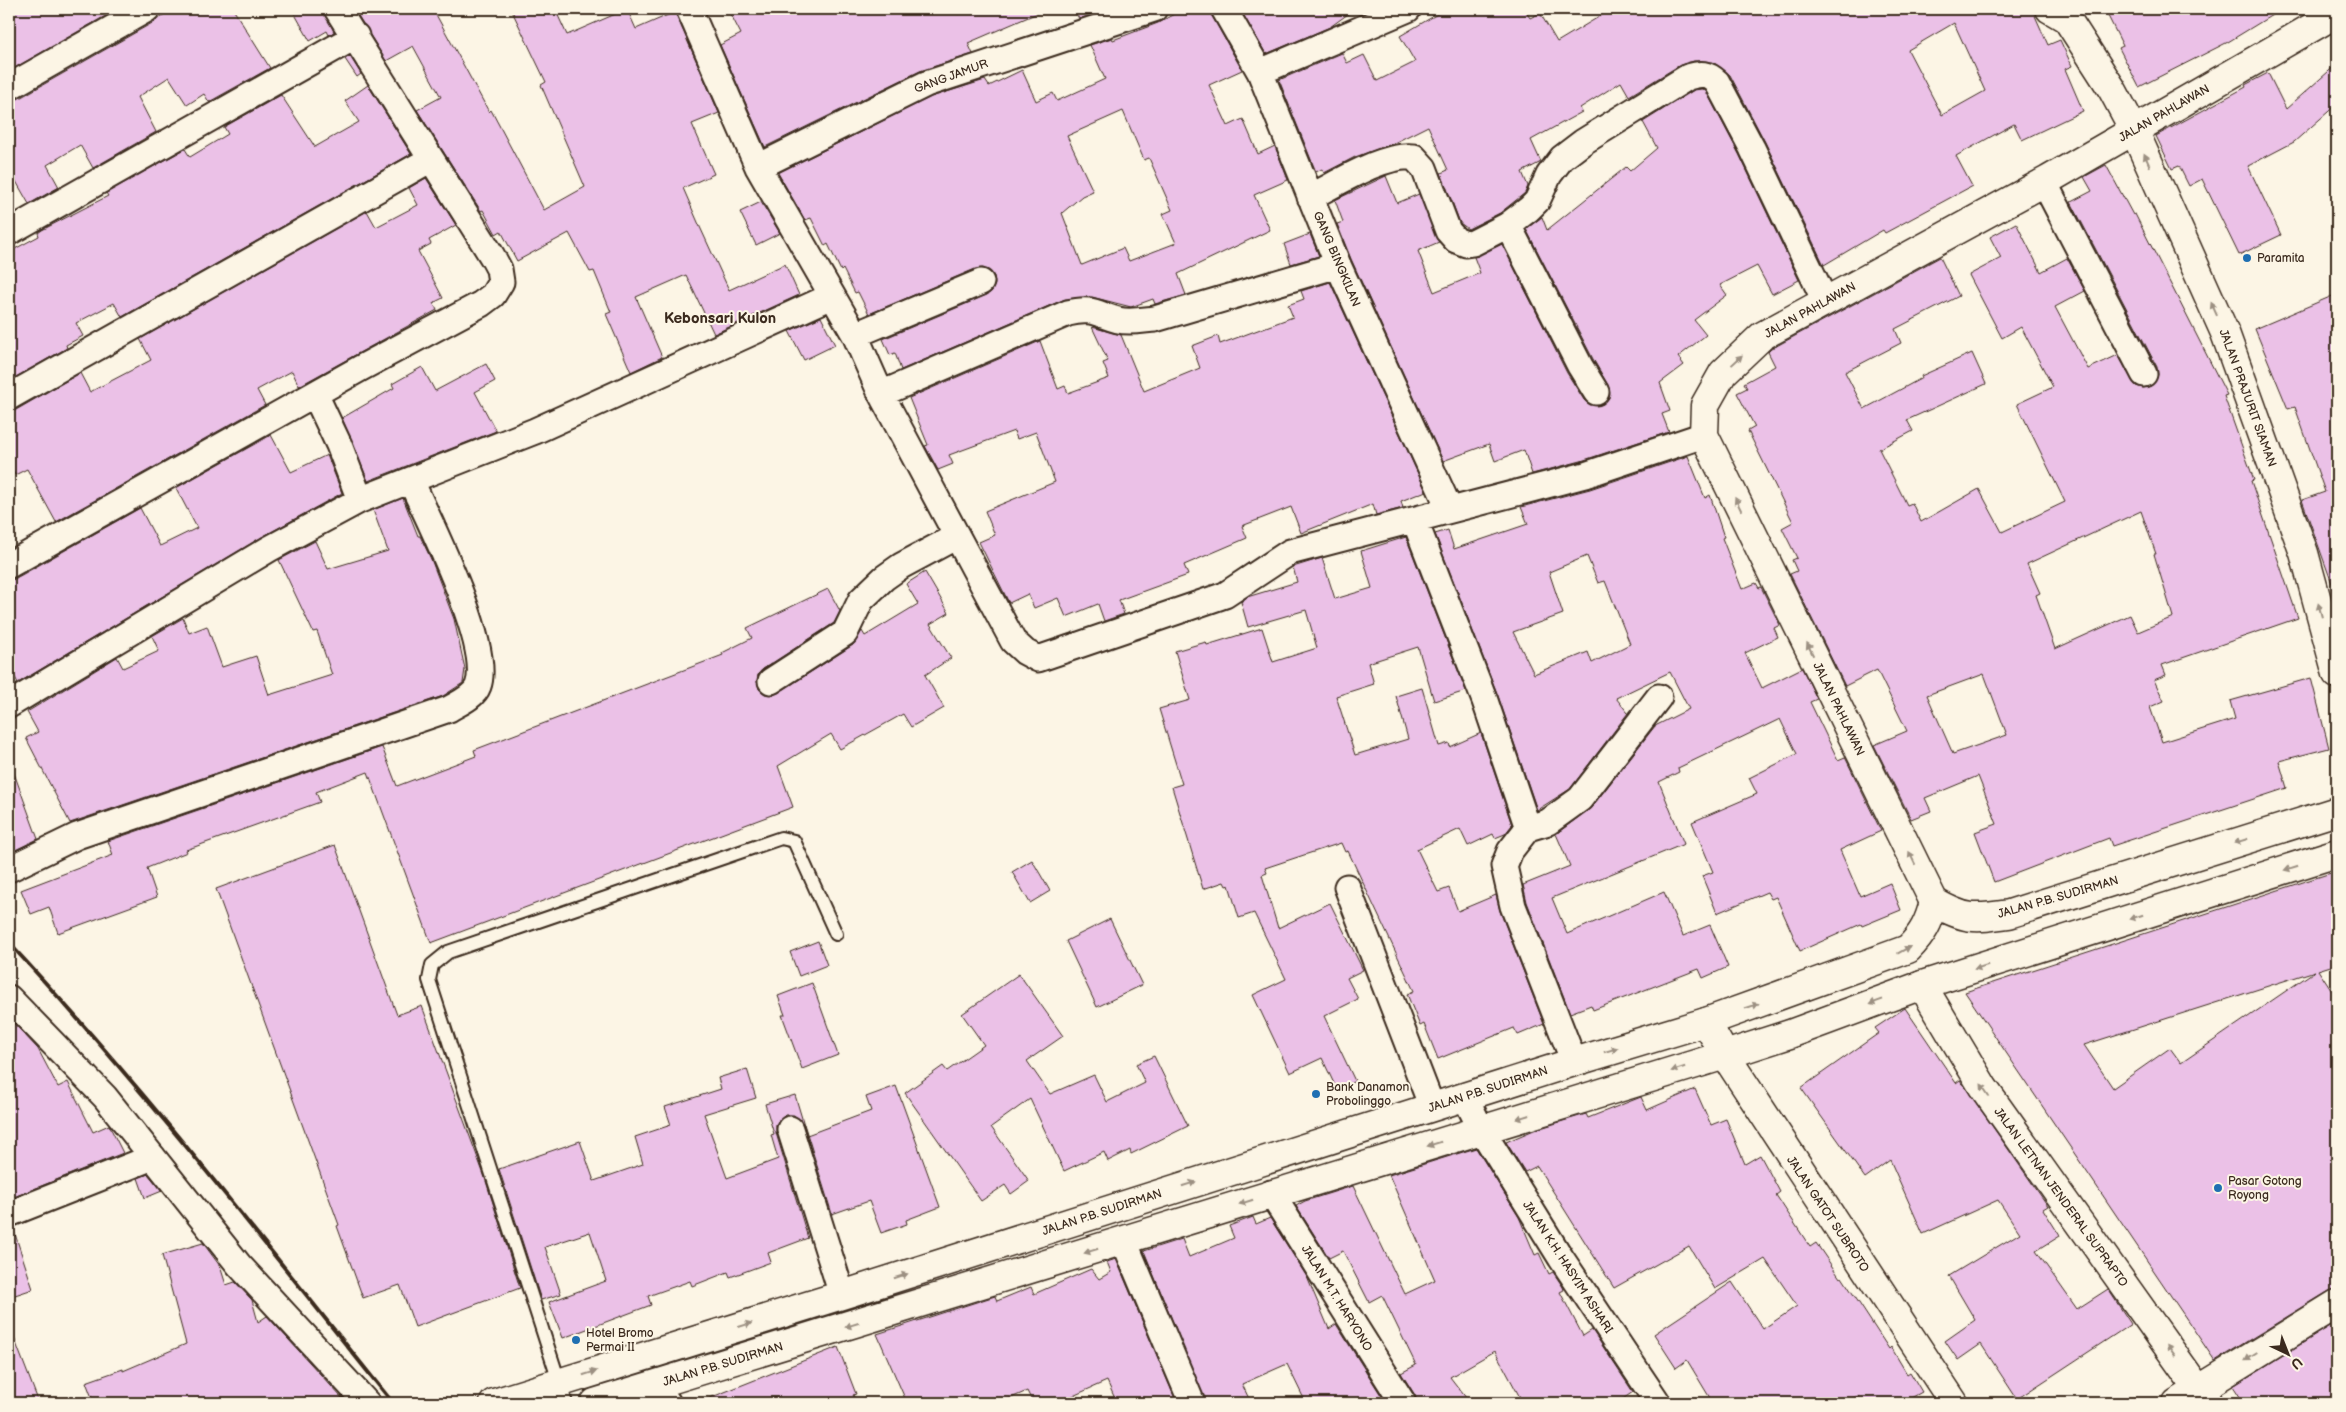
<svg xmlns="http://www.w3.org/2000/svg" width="2346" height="1412" viewBox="0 0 2346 1412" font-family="'Balsamiq Sans',sans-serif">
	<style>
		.building { fill: #ebc1e7; stroke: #3b2a1e; fill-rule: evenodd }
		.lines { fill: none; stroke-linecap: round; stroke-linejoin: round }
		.service-casing { stroke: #3b2a1e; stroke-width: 16 }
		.minor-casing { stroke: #3b2a1e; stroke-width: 29 }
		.tertiary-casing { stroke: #3b2a1e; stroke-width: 31 }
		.secondary-casing { stroke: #3b2a1e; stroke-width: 31 }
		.primary-casing { stroke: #3b2a1e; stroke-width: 31 }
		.service { stroke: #fcf5e5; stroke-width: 12 }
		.minor { stroke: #fcf5e5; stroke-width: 25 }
		.tertiary { stroke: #fcf5e5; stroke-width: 28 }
		.secondary { stroke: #fcf5e5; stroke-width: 28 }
		.primary { stroke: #fcf5e5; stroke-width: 28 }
		.rail { stroke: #3b2a1e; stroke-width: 4 }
		.oneway { fill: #9c9082 }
		.poi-dot { fill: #1f6fb2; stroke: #fcf5e5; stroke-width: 2 }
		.labels { text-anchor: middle; stroke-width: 4; stroke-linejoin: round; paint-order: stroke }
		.street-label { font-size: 12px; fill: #3b2a1e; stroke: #fcf5e5 }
		.poi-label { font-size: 12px; fill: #3b2a1e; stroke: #fcf5e5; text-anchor: start }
		.quarter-label { font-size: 15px; font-weight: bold; fill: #3b2a1e; stroke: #fcf5e5 }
	</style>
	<rect width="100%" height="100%" fill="#fcf5e5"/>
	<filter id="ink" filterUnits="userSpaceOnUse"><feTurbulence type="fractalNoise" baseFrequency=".02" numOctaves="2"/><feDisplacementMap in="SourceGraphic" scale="10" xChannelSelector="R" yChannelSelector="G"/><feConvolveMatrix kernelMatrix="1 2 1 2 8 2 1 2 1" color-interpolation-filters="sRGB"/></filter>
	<g filter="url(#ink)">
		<path class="building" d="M9 9H103L107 15 9 71Z
			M171 9H233L270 68 209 102 204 94 187 105 169 77 138 97 156 132 93 168 80 145 47 165 59 187 29 204 9 169V101L16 100 154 22Z
			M292 9H323L334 32 329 35 327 31 310 41Z
			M354 9H433L489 112 491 110 544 210 585 187 541 85 546 82 511 9H555L567 35 627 9 636 29 675 12 719 113 692 124 714 174 683 188 700 227 729 290 785 264 799 295 714 334 686 275 636 297 662 357 631 372 606 314 611 312 594 271 590 272 569 233 517 261 501 231 496 234 483 210 481 211 417 110 441 97 413 46 386 61Z
			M728 9H955L958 14 971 9H1047L968 43 973 54 920 71 765 147 720 45 741 34Z
			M1074 9H1095L1097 13 1079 19Z
			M1183 9H1210L1212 16 1242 70 1209 85 1228 126 1243 119 1258 154 1275 146 1288 180 1254 195 1270 230 1178 274 1186 295 1155 304 1153 299 1131 307 1092 297 1065 299 901 370 895 353 890 355 883 339 987 295 992 291 995 284 994 276 983 268 975 269 869 314 858 292 855 293 843 269 841 271 828 244 825 246 811 218 805 220 778 173 931 97 985 80 989 86 1022 70 1036 101 1053 93 1057 101 1105 79 1090 45 1112 38 1113 40 1158 23ZM1123 111 1144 160 1149 158 1172 210 1163 214 1176 243 1129 261 1123 248 1082 265 1062 213 1082 196 1093 191 1067 136Z
			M1240 9H1355L1330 27 1266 54Z
			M1446 9H1524L1530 18 1540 13 1557 42 1612 9H2032L2048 45 2060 40 2072 66 2065 69 2083 111 2022 140 2014 124 1956 156 1972 186 1885 233 1883 230 1824 265 1765 142 1730 75 1713 62 1694 61 1680 65 1629 96 1621 82 1580 108 1582 112 1531 140 1541 162 1522 172 1528 186 1525 193 1500 213 1468 229 1460 223 1441 173 1448 170 1428 126 1392 144 1355 157 1324 173 1322 169 1316 172 1279 80 1342 53 1347 63 1364 55 1377 81 1415 62 1400 36ZM1954 23 1985 91 1942 115 1908 50Z
			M2118 9H2282L2228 42 2139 87 2119 48 2123 46 2107 14Z
			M350 56 361 74 357 77 345 59Z
			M2337 64V104L2294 142 2248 166 2281 235 2239 255 2202 179 2189 186 2179 166 2172 169 2156 136 2246 87 2245 85 2268 73 2286 109Z
			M368 85 411 154 122 317 114 303 76 323 83 336 66 345 67 348 9 381V252L39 236 38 233 42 230 108 196 106 193 185 149 190 157 228 134 224 127 281 95 315 147 359 122 345 101Z
			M1694 90 1702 89 1706 91 1739 154 1799 280 1772 294 1757 266 1720 285 1727 295 1694 320 1706 335 1678 357 1684 365 1660 383 1670 411 1662 414 1669 432 1581 461 1532 474 1524 450 1495 461 1489 444 1443 461 1351 259 1337 224 1343 222 1335 200 1386 176 1397 203 1419 194 1439 242 1418 251 1434 292 1480 273 1474 257 1502 244 1567 373 1584 400 1590 405 1603 404 1609 398 1608 385 1593 359 1526 229 1542 217 1547 230 1626 167 1630 171 1657 148 1643 122Z
			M2106 165 2133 215 2135 214 2227 395 2224 396 2254 480 2251 481 2298 618 2162 665 2166 675 2154 680 2164 701 2150 707 2162 742 2235 719 2230 701 2311 678 2329 748 2279 761 2287 788 2112 846 2109 838 1994 882 1975 832 1997 824 1978 776 1925 798 1931 811 1911 819 1874 745 1907 731 1877 670 1845 686 1790 574 1797 571 1792 560 1797 558 1782 528 1793 522 1748 431 1755 427 1737 393 1747 388 1744 383 1775 366 1768 352 1771 349 1940 257 1959 296 1895 329 1901 343 1845 372 1864 409 1922 378 1921 376 1972 353 1986 384 1907 420 1913 431 1879 449 1907 505 1912 503 1921 522 1979 489 2002 532 2065 502 2017 404 2053 387 2021 327 2002 338 1969 275 2001 258 1990 237 2016 223 2041 272 2067 258 2085 291 2055 307 2088 369 2118 355 2136 386 2143 388 2151 386 2158 375 2157 367 2071 202 2092 191 2084 177ZM2141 511 2156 554H2154L2173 617 2138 632 2130 615 2055 649 2036 595 2040 593 2027 564ZM1984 674 2007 735 1953 754 1927 695Z
			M426 178 456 225 429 240 431 244 418 251 443 298 433 303 437 310 299 386 292 371 257 390 265 405 56 522 27 469 15 475 9 463V411L16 410 80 373 90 392 151 360 140 339 367 211 376 227 418 205 409 188Z
			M761 202 780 233 756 245 740 212Z
			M1310 234 1319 256 1291 264 1284 244Z
			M1330 282 1426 491 1401 501 1403 508 1376 515 1373 504 1301 533 1291 507 1242 526 1247 538 1184 565 1188 575 1119 600 1124 614 1104 621 1098 604 1066 617 1058 598 1034 608 1028 594 1009 603 979 542 995 535 985 511 1055 482 1036 432 1017 439 1014 431 949 455 953 464 938 470 925 446 928 445 909 398 1040 341 1058 389 1065 386 1068 393 1109 378 1103 363 1108 361 1092 327 1121 335 1144 391 1200 368 1192 346 1218 336 1220 344 1293 317 1288 305 1304 299 1301 291Z
			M2337 294V589H2334L2302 500 2325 492 2295 407 2288 409 2255 329Z
			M821 317 835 345 804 360 789 331Z
			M486 364 495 381 475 392 496 431 368 481 342 418 394 388 392 384 422 367 435 391Z
			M271 435 291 472 327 455 342 493 262 537 18 683 9 666V582L140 508 160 546 197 528 176 488Z
			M1688 456 1705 498 1710 495 1724 537 1722 538 1742 589 1756 583 1759 588 1761 587 1780 625 1774 628 1778 637 1745 653 1762 688 1802 668 1817 699 1810 702 1838 760 1845 757 1881 831 1840 850 1860 896 1890 883 1901 910 1862 926 1861 924 1800 951 1776 897 1771 899 1767 892 1717 913 1702 876 1713 872 1692 822 1757 794 1749 778 1797 754 1780 719 1678 768 1679 772 1659 782 1684 844 1552 898 1567 934 1664 892 1683 936 1710 925 1728 967 1703 978 1699 969 1593 1010 1591 1005 1570 1013 1527 902 1523 885 1570 866 1556 834 1591 808 1655 726 1689 709 1670 672 1616 698 1628 713 1570 789 1537 810 1498 696 1435 534 1448 530 1454 549 1528 524 1521 507 1590 489ZM1587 556 1598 583 1605 581 1630 644 1592 663 1588 652 1534 674 1513 632 1563 614 1549 572Z
			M403 498 418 536H420L431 559 454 619 465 669 463 683 443 696 70 823 26 738 38 732 27 712 117 657 123 668 159 651 152 636 183 618 189 633 207 626 222 667 256 656 269 695 332 675 317 631 313 632 279 560 315 541 328 569 388 551 373 510Z
			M1406 537 1466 691 1434 701 1418 647 1368 663 1374 684 1336 696 1355 755 1408 739 1396 696 1422 688 1439 746 1449 743 1450 747 1481 733 1512 825 1505 834 1495 838 1493 834 1468 846 1460 829 1417 849 1438 892 1449 888 1458 911 1496 895 1500 911 1544 1024 1518 1035 1514 1028 1438 1059 1424 1024 1420 1026 1407 994 1414 991 1348 851 1345 852 1341 843 1304 855 1265 868 1267 873 1262 875 1278 928 1330 903 1363 970 1347 978 1358 999 1324 1016 1355 1081 1337 1090 1322 1058 1290 1073 1253 995 1286 979 1254 913 1239 918 1229 885 1226 886 1224 882 1203 889 1172 787 1182 784 1159 709 1190 700 1175 651 1206 642 1207 645 1262 628 1273 662 1317 648 1306 610 1248 627 1241 602 1247 597 1297 582 1293 567 1322 558 1335 599 1372 588 1361 551Z
			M925 572 949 613 930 624 951 658 925 675 944 708 911 727 903 714 840 749 831 734 778 766 793 807 431 943 368 772 316 792 320 802 186 850 187 852 147 868 157 897 58 933 49 907 31 914 21 890 113 855 108 841 382 747 397 786 476 756 474 750 723 655 722 653 752 638 747 628 828 589 840 611 834 623 763 669 758 675 757 682 759 689 765 694 778 693 853 645 862 631 865 636 918 604 906 584Z
			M9 765H11L38 839 9 853Z
			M335 845 397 1015 422 1006 484 1175 520 1288 415 1327 400 1285 363 1298 337 1226 339 1225 216 889Z
			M1032 860 1050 891 1030 903 1012 872Z
			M2337 871V964L2318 970 2337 999V1288L2329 1291 2215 1361 1965 992ZM2315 971 2181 1063 2170 1048 2113 1088 2084 1045Z
			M1110 919 1142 985 1097 1007 1066 941Z
			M818 941 827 965 799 976 790 952Z
			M1019 974 1063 1036 1027 1061 1050 1094 1094 1075 1107 1102 1145 1083 1136 1064 1154 1056 1188 1126 1131 1154 1130 1150 1108 1161 1104 1152 1064 1171 1030 1099 991 1127 1029 1181 1011 1194 1005 1185 981 1201 905 1093 943 1066 947 1071 984 1045 962 1014Z
			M812 983 838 1055 802 1069 782 1015H785L778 996Z
			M1905 1008 1956 1083 1960 1080 2048 1206 2043 1209 2060 1236 2036 1251 2077 1309 2108 1289 2131 1324 2017 1399 1981 1344 1958 1360 1945 1341 1975 1320 1949 1276 2020 1233 1998 1200 1923 1234 1890 1160 1865 1178 1801 1088 1879 1033 1875 1028Z
			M9 1018 38 1049 58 1087 68 1082 93 1132 109 1125 123 1153 9 1199Z
			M747 1069 756 1098 704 1114 727 1178 778 1159 771 1135 774 1134 765 1104 795 1095 807 1135 871 1111 866 1097 896 1086 940 1207 906 1220 907 1224 881 1233 869 1201 832 1214 804 1124 794 1115H785L776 1125V1133L808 1238 768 1253 771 1262 730 1277 728 1272 692 1286 690 1281 648 1296 651 1305 563 1338 549 1302 606 1281 590 1232 545 1247 561 1294 541 1300 499 1169 580 1141 594 1181 643 1164 635 1137 671 1125 665 1107 721 1089 718 1078Z
			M1695 1089 1711 1125 1726 1119 1745 1164 1760 1155 1780 1192 1776 1195 1810 1247 1816 1243 1840 1278 1842 1277 1889 1349 1891 1347 1907 1374 1910 1372 1922 1392 1902 1403H1862L1858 1396 1841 1403H1713L1687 1360 1676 1368 1654 1334 1732 1282 1763 1329 1797 1306 1765 1259 1715 1289 1689 1246 1614 1288 1537 1166 1525 1172 1506 1142 1534 1130 1586 1114 1588 1118 1641 1097 1647 1110Z
			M1476 1148 1519 1217 1535 1255 1539 1253 1549 1274 1553 1272 1563 1287 1564 1290 1560 1292 1583 1336 1592 1330 1633 1392 1617 1403H1523L1495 1351 1450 1377 1470 1403H1417L1415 1395 1401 1373 1416 1365 1382 1295 1369 1302 1343 1251 1329 1258 1296 1206 1305 1201 1353 1186 1405 1294 1435 1280 1389 1175Z
			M148 1174 162 1191 145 1198 138 1178Z
			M1253 1217 1256 1224 1270 1218 1307 1277 1329 1329 1336 1324 1386 1403H1306L1287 1364 1242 1384 1251 1403H1206L1144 1251 1182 1239 1189 1257 1234 1238 1229 1226Z
			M9 1228H13L33 1289 9 1297Z
			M203 1243 220 1266 226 1285 235 1282 252 1300 258 1322 267 1316 342 1398 327 1403H94L86 1382 123 1369V1371L186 1344 162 1255Z
			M1116 1259 1177 1403H1117L1107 1381 1057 1403H1033L1027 1391 1000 1403H907L877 1334 995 1296 997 1301 1031 1287 1034 1294 1091 1269 1099 1279 1111 1272 1107 1262Z
			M2337 1322V1403H2244L2233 1386Z
			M9 1330H11L39 1403H9Z
			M838 1347 856 1394 853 1395 857 1403H697Z"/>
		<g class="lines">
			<defs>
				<path id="service" d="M566 1403 429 980 432 965 448 952 781 838 794 841 836 934"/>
				<path id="minor" d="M689 9 758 167 855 335 881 394 1013 641 1025 652 1038 659 1225 595 1290 552 1585 475 1704 435
					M1224 9 1260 72 1338 265 1450 510
					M1260 72 1408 9
					M9 87 147 9
					M758 167 926 84 1154 9
					M2044 182 2144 374
					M1310 197C1337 184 1384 153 1414 157L1424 168 1448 231 1456 240 1466 244 1473 243 1508 225 1529 209 1537 201 1549 175 1562 158 1583 142 1688 77C1701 73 1707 73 1717 82L1752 148 1825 301
					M1508 225 1580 366 1596 392
					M9 232 356 36
					M855 335 981 282
					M315 394 339 445 360 500
					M881 394 1068 313C1093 307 1096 314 1118 320 1130 323 1143 320 1155 319L1338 265
					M9 397 431 159
					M1415 521 1485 701 1528 828 1548 822 1580 799 1659 697
					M9 565 361 368 481 304 493 295 501 282 499 269 492 256 337 9
					M771 681 845 633 861 600 884 578 901 566 957 536
					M9 705 269 549 360 500 535 431 832 296
					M1528 828 1510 851 1504 866 1513 906 1574 1062
					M9 869 77 836 449 709C459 703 474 697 478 686 493 647 429 521 411 481
					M1347 887 1432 1107
					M9 998 105 1097 239 1265 367 1403
					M1465 1097 1481 1129 1561 1258 1658 1403
					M790 1129 842 1295
					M1271 1193 1403 1403
					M9 1214 153 1157
					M1124 1241 1192 1403
					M655 1385 668 1403"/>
				<path id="tertiary" d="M2050 9 2067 19 2112 89 2134 130 2225 333 2304 553 2337 674
					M1922 985 1983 1087 2208 1403
					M1706 1022 1725 1055
					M2177 1403 2337 1304"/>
				<path id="secondary" d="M1934 902 1704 435 1705 405 1723 373 1762 336 2048 180 2337 13
					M1725 1055 1954 1403"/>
				<path id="primary" d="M494 1403 842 1295 1574 1062 1706 1022 1908 949C1923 934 1929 922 1934 902 1965 920 1973 919 2009 914L2337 811
					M595 1403 1725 1055 1790 1034 1922 985 2337 853"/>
			</defs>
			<use href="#service" class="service-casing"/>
			<use href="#minor" class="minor-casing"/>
			<use href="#tertiary" class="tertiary-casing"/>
			<use href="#secondary" class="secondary-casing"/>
			<use href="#primary" class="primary-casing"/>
			<use href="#service" class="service"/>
			<use href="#minor" class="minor"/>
			<use href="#tertiary" class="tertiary"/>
			<use href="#secondary" class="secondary"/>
			<use href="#primary" class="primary"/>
			<path class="rail" d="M9 943C145 1089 268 1248 393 1403"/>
		</g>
		<defs><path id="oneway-solid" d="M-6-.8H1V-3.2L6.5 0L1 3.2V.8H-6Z" transform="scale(1.25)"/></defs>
		<g class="oneway">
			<use href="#oneway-solid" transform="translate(2147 160) rotate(-114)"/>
			<use href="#oneway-solid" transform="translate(2214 309) rotate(-114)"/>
			<use href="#oneway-solid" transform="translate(1737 360) rotate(-43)"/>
			<use href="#oneway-solid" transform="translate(1738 504) rotate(-116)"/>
			<use href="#oneway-solid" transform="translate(2320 610) rotate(-105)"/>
			<use href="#oneway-solid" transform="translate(1810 649) rotate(-116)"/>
			<use href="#oneway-solid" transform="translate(2241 841) rotate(163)"/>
			<use href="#oneway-solid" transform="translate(1912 858) rotate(-116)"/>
			<use href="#oneway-solid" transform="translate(2291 868) rotate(162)"/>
			<use href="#oneway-solid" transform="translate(2136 917) rotate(162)"/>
			<use href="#oneway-solid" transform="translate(1904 950) rotate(-29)"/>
			<use href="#oneway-solid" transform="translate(1981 967) rotate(162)"/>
			<use href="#oneway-solid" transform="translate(1876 1002) rotate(160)"/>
			<use href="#oneway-solid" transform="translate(1752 1006) rotate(-19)"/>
			<use href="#oneway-solid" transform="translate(1611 1050) rotate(-17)"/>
			<use href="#oneway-solid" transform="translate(1678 1069) rotate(163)"/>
			<use href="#oneway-solid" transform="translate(1985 1090) rotate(-124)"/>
			<use href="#oneway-solid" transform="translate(1523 1117) rotate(163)"/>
			<use href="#oneway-solid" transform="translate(1434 1144) rotate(163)"/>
			<use href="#oneway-solid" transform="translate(1189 1184) rotate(-18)"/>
			<use href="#oneway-solid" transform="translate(1246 1202) rotate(162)"/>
			<use href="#oneway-solid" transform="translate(1091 1251) rotate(163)"/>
			<use href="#oneway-solid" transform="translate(901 1276) rotate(-18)"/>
			<use href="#oneway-solid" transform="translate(745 1325) rotate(-17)"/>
			<use href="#oneway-solid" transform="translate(852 1325) rotate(163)"/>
			<use href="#oneway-solid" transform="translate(2171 1350) rotate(-126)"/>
			<use href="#oneway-solid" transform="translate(2251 1357) rotate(148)"/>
			<use href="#oneway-solid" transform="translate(590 1373) rotate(-17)"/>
		</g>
	</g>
	<g class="poi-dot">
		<circle cx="2247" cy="258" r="5"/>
		<circle cx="1316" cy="1094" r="5"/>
		<circle cx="2218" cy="1188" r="5"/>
		<circle cx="576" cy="1340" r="5"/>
	</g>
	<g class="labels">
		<g class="street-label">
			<text transform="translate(951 76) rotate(-20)" y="4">GANG JAMUR</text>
			<text transform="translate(2164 113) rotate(-30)" y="4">JALAN PAHLAWAN</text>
			<text transform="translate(1337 259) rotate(67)" y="4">GANG BINGKILAN</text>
			<text transform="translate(1810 310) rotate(-29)" y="4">JALAN PAHLAWAN</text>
			<text transform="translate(2248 398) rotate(70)" y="4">JALAN PRAJURIT SIAMAN</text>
			<text transform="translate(1839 709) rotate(64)" y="4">JALAN PAHLAWAN</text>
			<text transform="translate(2058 897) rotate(-16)" y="4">JALAN P.B. SUDIRMAN</text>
			<text transform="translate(1488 1089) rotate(-18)" y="4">JALAN P.B. SUDIRMAN</text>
			<text transform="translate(2061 1197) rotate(54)" y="4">JALAN LETNAN JENDERAL SUPRAPTO</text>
			<text transform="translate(1102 1212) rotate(-18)" y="4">JALAN P.B. SUDIRMAN</text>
			<text transform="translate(1828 1214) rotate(56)" y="4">JALAN GATOT SUBROTO</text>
			<text transform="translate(1568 1267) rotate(57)" y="4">JALAN K.H. HASYIM ASHARI</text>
			<text transform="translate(1337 1298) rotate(58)" y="4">JALAN M.T. HARYONO</text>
			<text transform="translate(723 1364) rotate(-17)" y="4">JALAN P.B. SUDIRMAN</text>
		</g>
		<g class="poi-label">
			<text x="2257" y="262">Paramita</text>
			<text x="1326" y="1091">Bank Danamon<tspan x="1326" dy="14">Probolinggo</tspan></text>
			<text x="2228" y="1185">Pasar Gotong<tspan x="2228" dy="14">Royong</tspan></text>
			<text x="586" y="1337">Hotel Bromo<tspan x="586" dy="14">Permai II</tspan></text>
		</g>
		<g class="quarter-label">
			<text x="720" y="323">Kebonsari Kulon</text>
		</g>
	</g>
	<rect width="2346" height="1412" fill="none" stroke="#fcf5e5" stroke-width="30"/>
	<rect x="15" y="15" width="2316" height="1382" fill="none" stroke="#3b2a1e" stroke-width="2" filter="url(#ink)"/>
	<g transform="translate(2288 1354) rotate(137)" stroke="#fcf5e5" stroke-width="4" paint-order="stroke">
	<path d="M0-4L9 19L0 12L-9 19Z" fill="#3b2a1e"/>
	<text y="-8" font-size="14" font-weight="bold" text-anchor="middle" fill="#3b2a1e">U</text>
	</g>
</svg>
